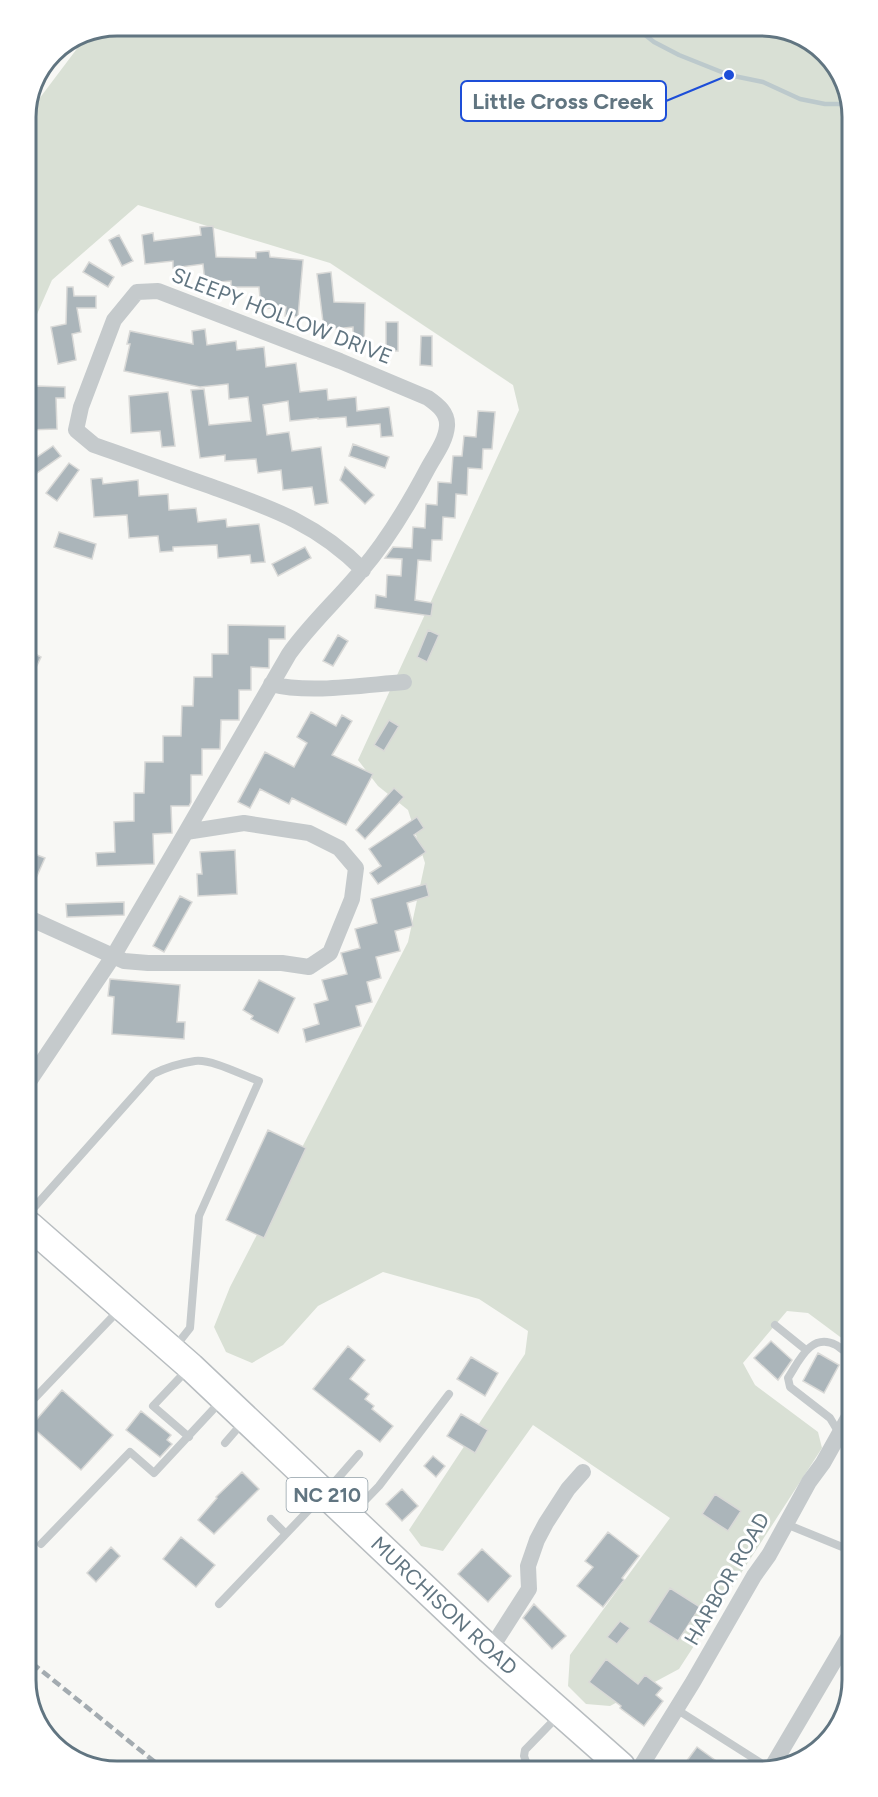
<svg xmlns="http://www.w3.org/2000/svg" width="878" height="1797" viewBox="0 0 878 1797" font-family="Figtree,sans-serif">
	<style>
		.green { fill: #d9e0d5 }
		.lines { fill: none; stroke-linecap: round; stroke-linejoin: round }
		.stream { stroke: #bcc9cc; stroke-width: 4.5 }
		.building { fill: #abb5ba; stroke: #d9d9d7; stroke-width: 1.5 }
		.primary-casing { stroke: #b8bdc0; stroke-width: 30 }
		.lane { stroke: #c5cacc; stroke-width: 8 }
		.street { stroke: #c5cacc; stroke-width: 16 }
		.primary { stroke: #fff; stroke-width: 27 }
		.rail { stroke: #a3abb0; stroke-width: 4.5; stroke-dasharray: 9 4.5; stroke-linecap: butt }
		.labels { text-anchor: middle; stroke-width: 6; stroke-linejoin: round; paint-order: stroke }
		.shield { fill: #fff; stroke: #909ea7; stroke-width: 1.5 }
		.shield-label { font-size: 20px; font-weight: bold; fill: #617581 }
		.street-label { font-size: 21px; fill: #617581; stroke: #fff }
		.rim { fill: none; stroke: #617581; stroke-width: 3 }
		.leader { fill: none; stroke: #1d4ed8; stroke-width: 2 }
		.callout-dot { fill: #1d4ed8; stroke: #fff; stroke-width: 2 }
		.callout { fill: #fff; stroke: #1d4ed8; stroke-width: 2 }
		.callout-label { font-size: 22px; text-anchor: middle; font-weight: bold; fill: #617581 }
	</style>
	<rect width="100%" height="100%" fill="#f8f8f5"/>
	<path class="green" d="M117 26H768L817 44 846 82 851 1345 808 1313 787 1311 743 1363 755 1385 818 1432 822 1448 679 1669 610 1706 586 1704 568 1686 570 1655 670 1518 533 1425 443 1551 421 1546 409 1530 525 1354 528 1331 479 1299 383 1272 318 1306 283 1345 252 1363 226 1352 214 1327 230 1287 408 942 425 863 408 810 378 786 358 760 519 410 513 385 330 263 138 205 52 280 27 337 26 113 30 111 85 38Z"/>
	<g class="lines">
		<path class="stream" d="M634 26 654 42 679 55 729 75 763 82 800 99 825 104H846"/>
	</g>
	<path class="building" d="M213 226 216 257 256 258V252L269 251 270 257 303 260 298 317 285 316 286 307 261 309 259 287H231V281L205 283 203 264 173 268V261L145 264 142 235 153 233 154 241 201 235 200 227Z
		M119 235 133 261 122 266 109 240Z
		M89 262 114 277 108 287 83 272Z
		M331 272 334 302 365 303 364 350H353V327L324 330 317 274Z
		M67 287H73L74 296H96V308H77L81 332 72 334 76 360 58 364 51 327 66 324Z
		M386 322H398V351H386Z
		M205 329 207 345 236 341 237 350 264 347 266 367 296 363 300 392 327 389 328 400 356 397 357 411 389 407 393 436 381 437 380 424 347 427 346 417 318 419V418L290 421 288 401 263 405 267 435 289 432 292 451 321 447 328 503 315 505 312 487 283 490 281 470 258 473 256 459 225 461V455L200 458 191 390 204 389 209 425 251 421 248 397 229 399 228 384 200 387 124 371 130 344H127L130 331 193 344 192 331Z
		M421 336H432V366L420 365Z
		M36 386 65 387V398H56L57 429 27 430V417L35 416Z
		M168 392 175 446 162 447 160 431 131 433 129 396Z
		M478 411 495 412 492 449H483L482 469 468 468 467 495 456 494 455 518 443 517 442 540H432L431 561 418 560 415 600 433 603 431 616 375 608 376 595 386 597 387 575 401 576 402 559 385 558 393 547 412 548 413 527 425 528 426 504 437 505 438 482 451 483 453 456H462L464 436 476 437Z
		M353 444 389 457 385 468 349 456Z
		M53 446 61 456 27 480V464Z
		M69 463 79 470 57 501 46 493Z
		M345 467 374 495 365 504 340 480Z
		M102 478 103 484 138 480 139 496 168 494 169 510 196 508 198 522 226 519 227 527 259 524 265 562 251 563 250 555 218 558 217 545 173 547V551L160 552 158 536 129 538 127 515 94 517 91 479Z
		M59 532 96 544 92 559 54 547Z
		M305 547 311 558 278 576 272 564Z
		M228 625 285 626V639H269V668L251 667V690H239V720H221L220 749H202V775H191V802L189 806H171L172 833 153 834 154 864 97 866 96 853 115 852 114 822 134 821V793H144L145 762H163V736H181L182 706H193L194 677H212V654H228Z
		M428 630 439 635 427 662 417 657Z
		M338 635 348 641 333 666 323 661Z
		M28 650 41 657 28 684Z
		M311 712 336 726 342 715 352 721 332 755 373 774 346 825 292 798 289 804 260 789 250 808 238 802 265 752 294 767 307 743 297 737Z
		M389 720 399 726 384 751 374 745Z
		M394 788 404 797 365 839 356 830Z
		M417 817 424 828 414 835 426 852 378 884 370 873 381 866 369 849Z
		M235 850 237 894 198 896 197 874H202L200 852Z
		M29 852 45 858 29 894Z
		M426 884 429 896 407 903 413 926 395 931 400 951 376 957 381 978 367 982 372 1002 356 1006 361 1026 306 1042 303 1029 319 1024 314 1004 328 1000 322 980 347 974 341 953 360 948 355 929 377 923 371 899Z
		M180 896 192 902 164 952 153 946Z
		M124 902V915L67 917 66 904Z
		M110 979 180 985 177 1022H185L184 1039 112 1034 114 997 108 996Z
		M259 980 295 998 278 1033 251 1019 253 1016 243 1010Z
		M268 1130 306 1148 264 1238 226 1220Z
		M771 1341 792 1360 778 1380 754 1358Z
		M348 1346 365 1360 350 1379 369 1394 365 1399 374 1406 372 1409 393 1426 380 1442 313 1389Z
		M818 1353 839 1365 824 1393 803 1381Z
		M471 1357 498 1373 485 1396 457 1379Z
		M62 1390 113 1435 81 1470 31 1426Z
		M141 1411 171 1435 167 1440 172 1444 160 1457 126 1430Z
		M461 1414 488 1430 475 1453 447 1436Z
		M433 1456 445 1466 436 1477 424 1466Z
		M242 1472 259 1489 214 1534 198 1520 217 1498 216 1497Z
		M402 1489 418 1506 402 1521 386 1504Z
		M715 1494 741 1511 728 1531 702 1514Z
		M608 1532 639 1556 622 1578 624 1580 603 1607 577 1586 593 1567 585 1561Z
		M181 1537 215 1565 196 1587 163 1559Z
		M111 1547 120 1556 96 1582 87 1573Z
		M482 1549 511 1576 488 1602 458 1574Z
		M670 1588 700 1607 678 1641 648 1622Z
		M534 1604 566 1636 552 1649 523 1618Z
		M620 1621 630 1628 617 1644 607 1637Z
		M606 1659 638 1684 645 1675 662 1688 656 1695 663 1701 644 1726 620 1708 621 1706 589 1682Z
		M697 1747 722 1765 683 1766Z"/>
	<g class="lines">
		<defs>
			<g id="primary">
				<path id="s1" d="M30 1226 191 1367 490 1650 621 1766"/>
			</g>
		</defs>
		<use href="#primary" class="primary-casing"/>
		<path class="lane" d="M30 1212 153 1074C165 1068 181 1063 195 1061 212 1059 242 1075 259 1081L199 1216 190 1328 175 1347
			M775 1325 806 1350
			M188 1369 153 1406 189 1437
			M31 1402 120 1309
			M839 1433 830 1418 790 1387 788 1378C799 1361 811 1332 836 1345 841 1348 846 1353 851 1356
			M225 1443 244 1421
			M351 1515 379 1486 449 1394
			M271 1519 286 1534
			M786 1524 852 1551
			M41 1544 130 1452 154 1473 221 1401
			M219 1604 325 1493 359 1454
			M676 1709 764 1765
			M528 1767 524 1756 525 1750 559 1715
			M492 1768 525 1764"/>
		<path class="street" d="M271 684C309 694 364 685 404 682
			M29 918 124 961 148 963H282L309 967 330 953 352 899 356 868 339 848 309 833 244 823 186 832
			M30 1080 114 955 186 832 289 654C310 624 338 599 361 571 386 542 410 502 428 468 435 455 446 441 447 426 448 413 438 405 428 398L340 361 158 291 137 292 114 320 81 407 76 430 94 445C132 458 169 472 207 485 268 507 316 522 363 570
			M490 1650 529 1589 528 1566 537 1540 546 1523 568 1489 583 1472
			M773 1765 852 1631
			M641 1766 693 1682 754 1576 769 1555 809 1482 823 1463 851 1413"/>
		<use href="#primary" class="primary"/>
		<path class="rail" d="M32 1663 166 1771"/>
	</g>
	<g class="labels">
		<rect class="shield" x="286.5" y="1478" width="81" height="34" rx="4.5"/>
		<g class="shield-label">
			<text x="327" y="1502">NC 210</text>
		</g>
		<g class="street-label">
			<text transform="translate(282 316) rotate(21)" y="7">SLEEPY HOLLOW DRIVE</text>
			<text transform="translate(727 1579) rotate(-60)" y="7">HARBOR ROAD</text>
			<text dy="7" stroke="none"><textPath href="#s1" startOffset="562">MURCHISON ROAD</textPath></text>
		</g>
	</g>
	<path d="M0 0H878V1797H0ZM117 36H761A81 81 0 0 1 842 117V1680A81 81 0 0 1 761 1761H117A81 81 0 0 1 36 1680V117A81 81 0 0 1 117 36Z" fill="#fff" fill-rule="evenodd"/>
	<path class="rim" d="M117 36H761A81 81 0 0 1 842 117V1680A81 81 0 0 1 761 1761H117A81 81 0 0 1 36 1680V117A81 81 0 0 1 117 36Z"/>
	<path class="leader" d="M729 75L666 101"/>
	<circle class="callout-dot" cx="729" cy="75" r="6"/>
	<rect class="callout" x="461" y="81" width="205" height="40" rx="6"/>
	<g class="callout-label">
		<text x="563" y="109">Little Cross Creek</text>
	</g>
</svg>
